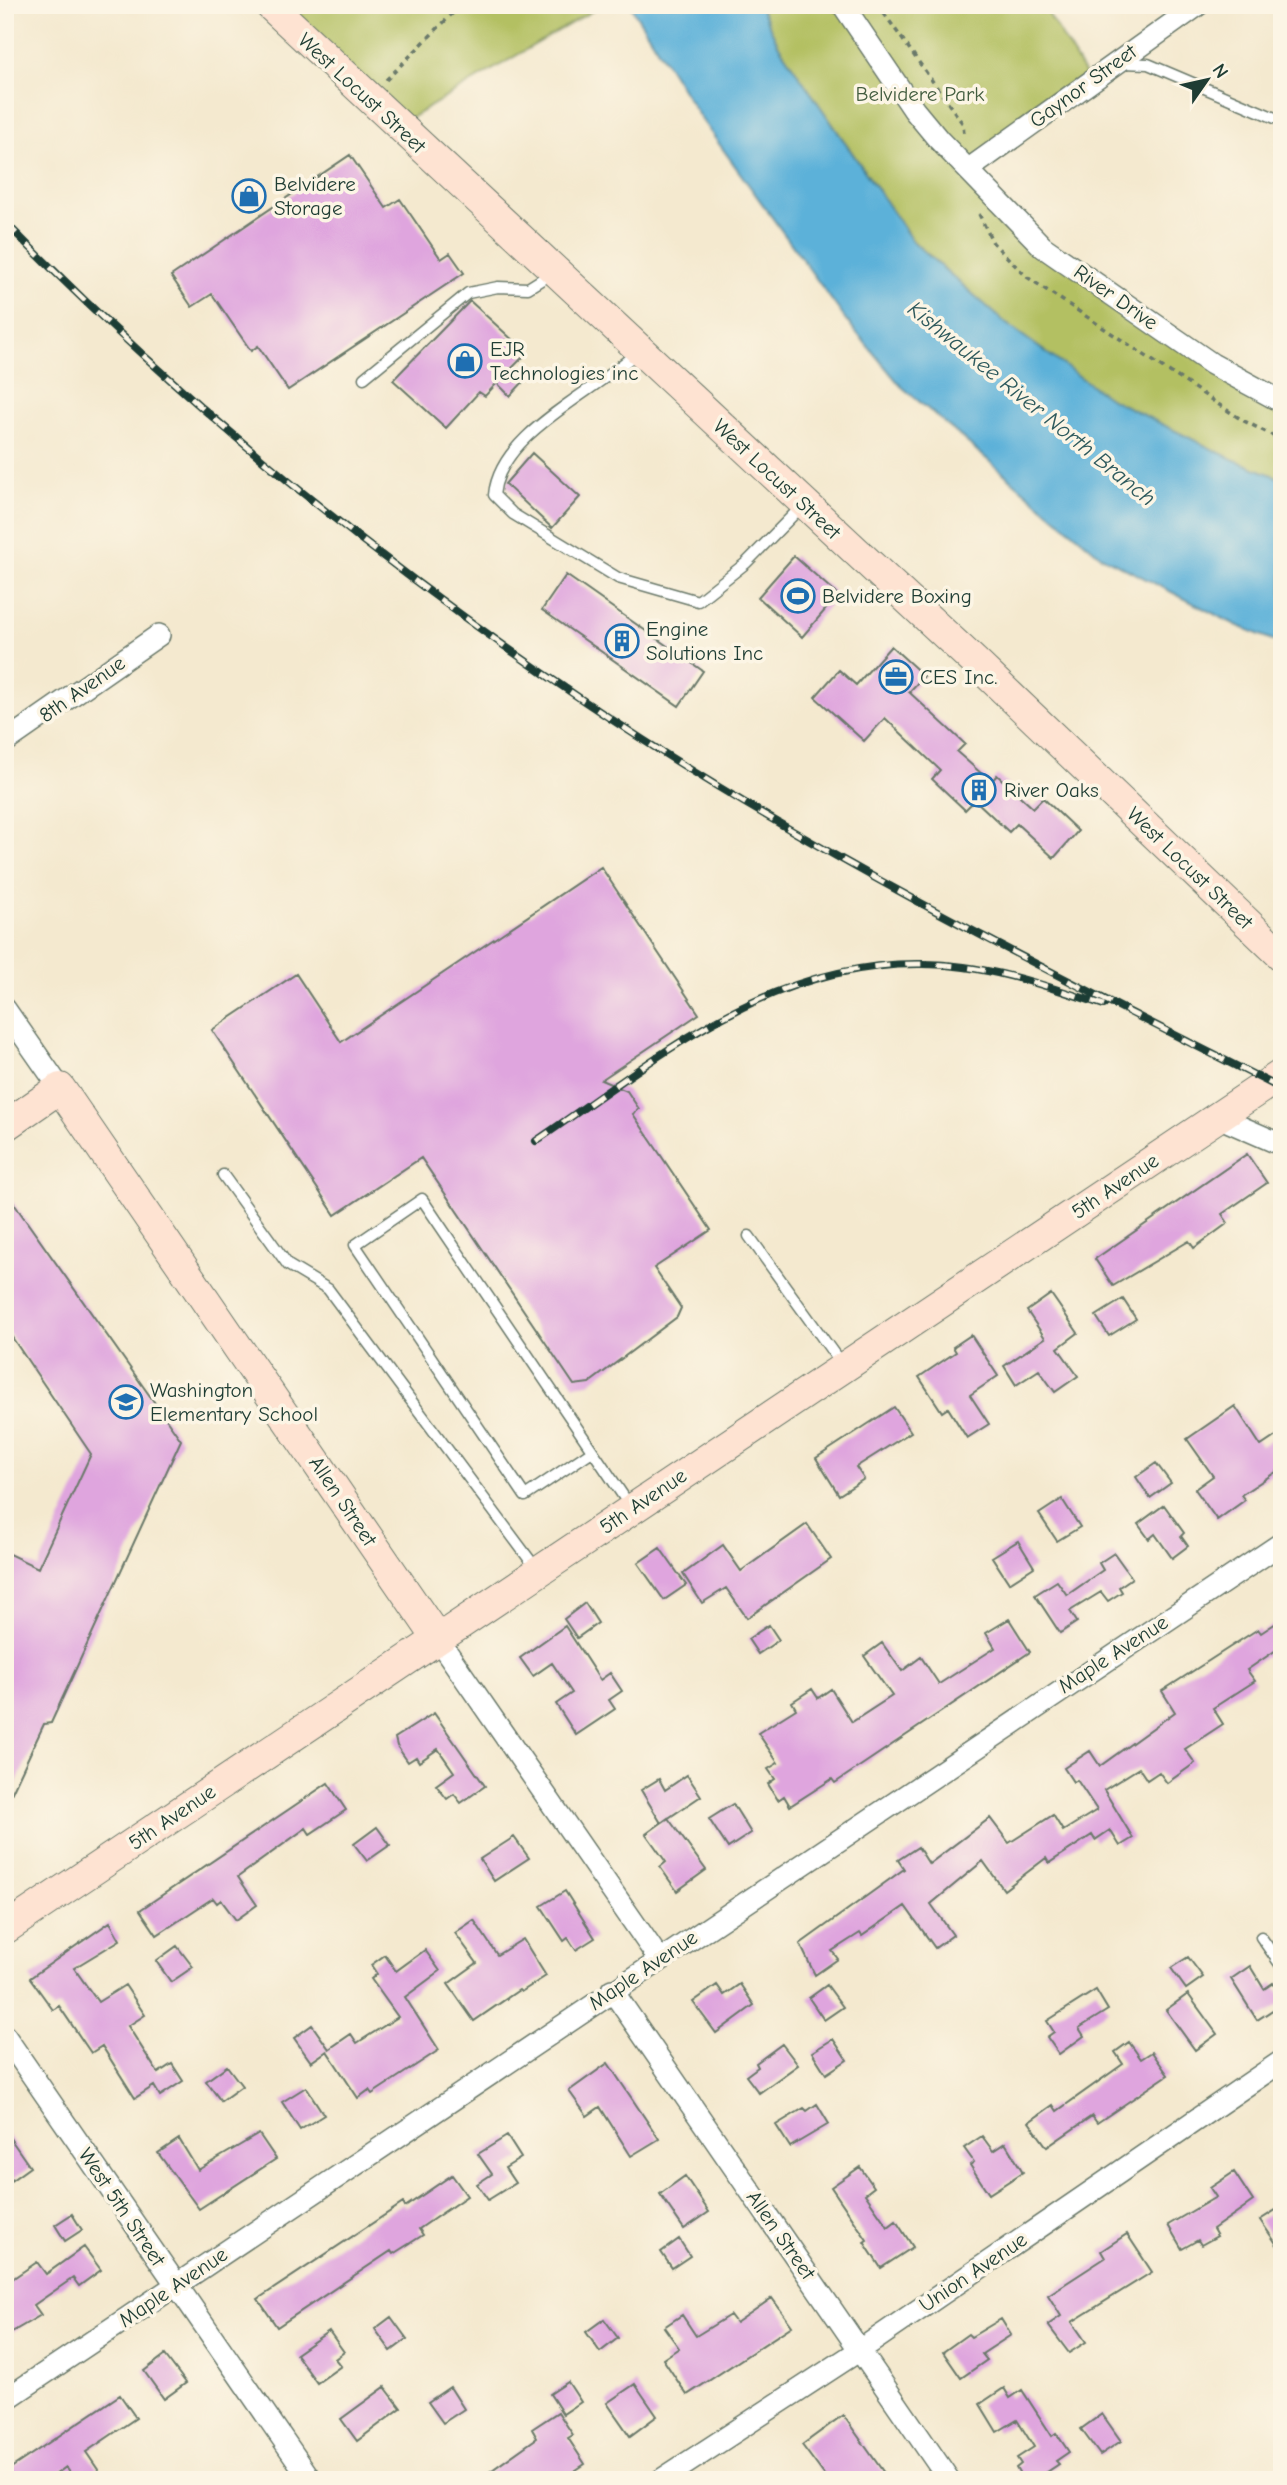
<svg xmlns="http://www.w3.org/2000/svg" width="1287" height="2485" viewBox="0 0 1287 2485" font-family="'Comic Neue',sans-serif">
	<style>
		.green { fill: #b3c062; stroke: #697e4b; stroke-width: 2 }
		.water { fill: #5cb1d9; stroke: #3e7786; stroke-width: 2 }
		.building { fill: #dfa5de }
		.lines { fill: none; stroke-linecap: round; stroke-linejoin: round }
		.lane-casing { stroke: #6a796a; stroke-width: 13 }
		.street-casing { stroke: #6a796a; stroke-width: 24 }
		.secondary-casing { stroke: #6a796a; stroke-width: 32 }
		.path { stroke: #6a796a; stroke-width: 3.5; stroke-dasharray: 5 5; stroke-linecap: butt }
		.lane { stroke: #fff; stroke-width: 10 }
		.street { stroke: #fff; stroke-width: 21 }
		.secondary { stroke: #fee3d2; stroke-width: 30 }
		.rail-casing { stroke: #1f3d34; stroke-width: 8 }
		.rail { stroke: #fcf5e5; stroke-width: 5; stroke-dasharray: 16; stroke-linecap: butt }
		.labels { text-anchor: middle; stroke-width: 7; stroke-linejoin: round; paint-order: stroke }
		.street-label { font-size: 21px; fill: #1f3d34; stroke: #fcf5e5 }
		.park-label { font-size: 21px; fill: #445e40; stroke: #fcf5e5 }
		.poi-label { font-size: 21px; fill: #1f3d34; stroke: #fcf5e5; text-anchor: start }
		.water-label { font-size: 23px; font-style: italic; fill: #2e5a5d; stroke: #fcf5e5 }
	</style>
	<rect width="100%" height="100%" fill="#fcf5e5"/>
	<filter id="ink" filterUnits="userSpaceOnUse"><feTurbulence type="fractalNoise" baseFrequency=".0143" numOctaves="2"/><feDisplacementMap in="SourceGraphic" scale="14" xChannelSelector="R" yChannelSelector="G"/><feConvolveMatrix kernelMatrix="1 2 1 2 8 2 1 2 1" color-interpolation-filters="sRGB"/></filter>
	<filter id="wash" filterUnits="userSpaceOnUse"><feTurbulence type="fractalNoise" baseFrequency=".00686" numOctaves="4" result="noise"/><feDisplacementMap in="SourceGraphic" scale="28" xChannelSelector="R" yChannelSelector="G"/><feGaussianBlur stdDeviation="1.57" result="paint"/><feColorMatrix in="noise" values="0 0 0 0 0 0 0 0 0 0 0 0 0 0 0 0 0 1.4 0 .05"/><feComposite in="paint" operator="in"/></filter>
	<g filter="url(#wash)">
		<rect width="100%" height="100%" fill="#f4e9cf"/>
		<path class="green" d="M270 5H602L397 126Z
			M759 5H1043L1089 81 970 168 1043 247 1282 402V479L1232 459 1109 398 1008 325 913 241 779 46Z"/>
		<path class="water" d="M630 5H759L779 46 913 242 1008 325 1109 398 1232 459 1282 479V644L1236 625 1101 556 901 386 846 320 699 116Z"/>
		<g id="blocks">
			<path class="building" d="M350 155 386 208 400 199 441 259 450 253 464 273 288 390 258 346 251 351 212 294 192 307 171 276Z
				M470 301 527 353 511 369 524 381 510 396 497 383 485 396 479 392 446 428 393 380Z
				M532 453 580 497 552 528 505 484Z
				M794 556 838 595 802 637 758 597Z
				M566 575 703 671 679 706 542 610Z
				M891 646 924 676 909 692 965 744 957 752 991 782 997 775 1033 808 1043 798 1078 831 1054 858 1017 824 1009 832 975 800 965 810 932 779 940 770 885 718 864 741 815 697 839 670 856 685Z
				M601 867 699 1014 601 1080 627 1091 639 1109 633 1114 711 1230 654 1268 681 1308 677 1317 589 1383 574 1385 421 1158 335 1215 212 1030 296 974 341 1042Z
				M1247 1154 1267 1183 1222 1214 1228 1223 1194 1248 1189 1241 1113 1286 1095 1259Z
				M5 1191 181 1440 51 1723 44 1724 5 1807V1552L38 1568 91 1454 5 1327Z
				M1051 1294 1078 1333 1058 1348 1078 1376 1055 1392 1039 1370 1016 1385 1004 1366 1045 1338 1027 1311Z
				M1123 1299 1136 1319 1109 1336 1096 1316Z
				M971 1335 998 1376 970 1395 989 1424 967 1438 948 1408 942 1412 919 1377 956 1352 953 1347Z
				M1235 1406 1261 1446 1282 1432V1468L1241 1495 1245 1500 1217 1520 1195 1489 1213 1476 1187 1439Z
				M894 1407 911 1432 856 1467 864 1479 839 1495 816 1458Z
				M1156 1463 1171 1483 1150 1498 1136 1477Z
				M1062 1499 1080 1527 1057 1541 1039 1514Z
				M1164 1505 1184 1533 1181 1536 1188 1546 1172 1558 1155 1534 1149 1539 1138 1524Z
				M807 1524 831 1559 747 1618 726 1588 702 1603 683 1574 723 1545 741 1571Z
				M1018 1541 1034 1567 1009 1583 992 1557Z
				M660 1548 686 1585 664 1600 638 1563Z
				M1114 1553 1132 1578 1119 1587 1122 1592 1108 1601 1101 1592 1070 1611 1077 1622 1060 1633 1035 1595 1057 1581 1067 1595 1103 1570 1099 1563Z
				M585 1603 598 1623 577 1638 564 1619Z
				M1009 1619 1030 1652 835 1783 832 1779 790 1806 784 1796 778 1800 768 1784 775 1779 768 1769 778 1763 758 1733 796 1709 792 1702 812 1689 818 1698 831 1689 852 1722 892 1696 864 1656 882 1643 902 1671 921 1657 939 1684 995 1648 986 1633Z
				M1282 1619V1646L1247 1670 1255 1681 1213 1708 1223 1724 1185 1749 1195 1763 1167 1783 1159 1772 1147 1780 1139 1768 1104 1790 1133 1838 1120 1846 1110 1830 1095 1840 1092 1835 1049 1863 1046 1858 1004 1890 983 1861 931 1904 953 1935 935 1948 905 1906 862 1936 860 1933 832 1951 838 1959 815 1975 800 1944 904 1869 898 1860 918 1847 929 1864 990 1818 1009 1843 1053 1815 1063 1831 1097 1810 1077 1780 1073 1782 1064 1768 1090 1751 1100 1766 1175 1712 1162 1691 1258 1629 1261 1633Z
				M769 1625 779 1640 758 1654 748 1639Z
				M565 1626 600 1680 610 1673 622 1691 609 1700 615 1709 576 1735 556 1704 572 1693 552 1663 533 1676 520 1658Z
				M434 1713 485 1786 461 1803 454 1794 447 1799 436 1785 454 1772 438 1749 419 1762 416 1757 408 1762 397 1746 395 1738Z
				M687 1775 701 1796 661 1823 641 1790 659 1779 665 1790Z
				M328 1783 346 1810 310 1834 306 1828 238 1877 257 1905 236 1920 221 1900 217 1903 213 1898 157 1935 140 1910Z
				M733 1804 751 1833 728 1848 709 1819Z
				M668 1818 706 1870 677 1891 660 1867 666 1862 646 1834Z
				M377 1827 390 1845 367 1861 354 1844Z
				M514 1837 529 1858 494 1881 480 1859Z
				M565 1891 595 1938 576 1950 568 1938 564 1941 541 1906Z
				M474 1920 497 1955 523 1939 546 1976 521 1992 519 1990 474 2021 448 1984 477 1963 455 1933Z
				M110 1922 120 1940 74 1968 98 2002 125 1985 145 2015 128 2026 158 2073 172 2064 183 2081 160 2096 154 2086 135 2098 102 2046 91 2053 59 2006 53 2010 30 1978Z
				M177 1946 193 1967 171 1982 156 1961Z
				M425 1950 440 1971 405 1997 439 2050 372 2094 369 2090 358 2098 327 2051 311 2062 294 2038 312 2025 329 2049 351 2034 357 2043 398 2017 371 1979 377 1974 371 1965 385 1955 396 1971Z
				M1188 1957 1203 1977 1186 1989 1171 1968Z
				M1250 1966 1264 1989 1273 1983 1282 1996V2004L1257 2020 1231 1979Z
				M740 1984 754 2005 716 2033 693 2002 717 1985 724 1995Z
				M827 1985 843 2007 824 2020 809 1998Z
				M1096 1990 1108 2010 1079 2028 1084 2036 1059 2054 1047 2037 1054 2032 1047 2021Z
				M1188 1994 1217 2034 1195 2050 1166 2010Z
				M833 2039 847 2060 826 2074 812 2052Z
				M1129 2042 1141 2059 1152 2052 1168 2075 1097 2123 1092 2116 1047 2147 1029 2122 1053 2105 1057 2111 1123 2064 1115 2052Z
				M782 2044 798 2065 759 2093 746 2076 758 2067 756 2063Z
				M608 2063 659 2139 631 2156 600 2107 587 2116 569 2091Z
				M227 2066 242 2086 221 2101 206 2081Z
				M306 2087 324 2115 300 2130 282 2102Z
				M817 2104 829 2124 790 2147 776 2125 804 2108 807 2111Z
				M5 2131 30 2167 5 2185Z
				M259 2134 276 2159 199 2209 158 2153 179 2139 198 2170Z
				M507 2136 521 2158 505 2168 515 2183 488 2200 477 2184 492 2174 478 2154Z
				M982 2136 993 2151 1005 2143 1023 2172 989 2194 970 2165 974 2162 964 2148Z
				M860 2167 874 2187 865 2194 888 2227 896 2221 913 2247 881 2268 864 2242 867 2240 831 2187Z
				M1234 2172 1253 2201 1213 2229 1217 2236 1201 2245 1198 2240 1182 2249 1168 2225 1216 2197 1210 2188Z
				M452 2175 467 2196 419 2229 423 2235 393 2254 391 2251 277 2327 258 2299 403 2203 405 2207Z
				M685 2176 709 2212 684 2229 660 2194Z
				M1282 2206V2252L1260 2220Z
				M72 2214 82 2230 65 2241 55 2225Z
				M1127 2234 1152 2272 1072 2322 1086 2342 1069 2353 1048 2325 1061 2316 1048 2295 1105 2258 1101 2251Z
				M679 2239 690 2256 672 2268 661 2252Z
				M84 2247 101 2270 79 2286 73 2278 34 2305 41 2315 5 2336V2284L37 2262 46 2274Z
				M772 2298 792 2326 687 2395 663 2359 679 2348 664 2327 682 2315 696 2336 730 2315 736 2323Z
				M391 2317 407 2339 391 2351 375 2329Z
				M604 2319 618 2338 600 2352 586 2332Z
				M1001 2319 1011 2335 982 2354 987 2360 961 2378 943 2352 968 2334 971 2337Z
				M329 2331 344 2352 335 2359 341 2366 317 2383 296 2354Z
				M165 2355 186 2383 164 2399 144 2371Z
				M568 2382 581 2402 563 2414 550 2394Z
				M635 2384 657 2416 630 2436 607 2403Z
				M385 2387 401 2408 357 2441 341 2419Z
				M450 2387 464 2409 443 2423 428 2402Z
				M1004 2388 1010 2398 1022 2390 1052 2436 1056 2433 1069 2452 1056 2461 1059 2464 1035 2480H1023L1016 2468 1021 2464 1017 2458 1034 2447 1017 2420 997 2432 980 2404Z
				M120 2395 136 2418 86 2452 105 2480H75L66 2467 48 2480H5V2472Z
				M558 2412 573 2435 568 2438 585 2464 561 2480H478L537 2438 532 2429Z
				M1102 2414 1121 2441 1100 2455 1081 2429Z
				M843 2415 889 2480H828L802 2445Z"/>
		</g>
	</g>
	<g filter="url(#ink)">
		<use href="#blocks" fill-opacity="0" stroke="#6a796a" stroke-width="2"/>
		<g class="lines">
			<defs>
				<path id="lane" d="M1123 63 1148 64 1282 121
					M639 350C598 392 500 431 494 495L513 514 618 578 698 601 746 563 804 504
					M364 378 468 293 498 287 528 288 552 273
					M223 1175 288 1265 328 1289 538 1571
					M749 1236 842 1365
					M592 1451 525 1496 355 1245 422 1199 630 1506
					M1261 1937 1282 1967"/>
				<path id="street" d="M843 5 914 110 938 139 1043 247 1212 364 1282 402
					M969 169 1198 5
					M5 742 159 635
					M5 1009 60 1088
					M1218 1117 1282 1145
					M437 1638 659 1959
					M612 1990 949 2480
					M5 2036 311 2480
					M5 2400 1282 1543
					M661 2480 860 2350 1282 2061"/>
				<path id="secondary" d="M270 5 977 664 1282 956
					M5 1126 60 1088 437 1638
					M5 1929 1282 1074"/>
			</defs>
			<use href="#lane" class="lane-casing"/>
			<use href="#street" class="street-casing"/>
			<use href="#secondary" class="secondary-casing"/>
			<path class="path" d="M878 5 963 124 964 135
				M386 80 461 5
				M979 214 993 243 1027 277 1242 420 1282 440"/>
			<use href="#lane" class="lane"/>
			<use href="#street" class="street"/>
			<use href="#secondary" class="secondary"/>
			<defs>
				<path id="rail" d="M5 222C182 402 377 562 587 703 807 851 1045 970 1282 1089
					M536 1141C657 1059 764 964 918 964 981 963 1045 985 1104 1005"/>
			</defs>
			<use href="#rail" class="rail-casing"/>
			<use href="#rail" class="rail"/>
		</g>
	</g>
	<defs>
		<symbol id="shop-ring" viewBox="-11 -11 22 22"><circle r="9.5" fill="#fcf5e5" stroke="#1f6fb2" stroke-width="1.5"/><path d="M-5-2.5h2.3a2.7 3.5 0 0 1 5.4 0H5L5.5 6h-11ZM-1.5-2.5h3a1.5 2.3 0 0 0-3 0Z" fill="#1f6fb2"/></symbol>
		<symbol id="stadium-ring" viewBox="-11 -11 22 22"><circle r="9.5" fill="#fcf5e5" stroke="#1f6fb2" stroke-width="1.5"/><path d="M0-5a6.5 5 0 1 0 0 10a6.5 5 0 1 0 0-10ZM-3.5-1.8h7v3.6h-7Z" fill="#1f6fb2"/></symbol>
		<symbol id="building-ring" viewBox="-11 -11 22 22"><circle r="9.5" fill="#fcf5e5" stroke="#1f6fb2" stroke-width="1.5"/><path d="M-4-6H4V6H1V3H-1V6H-4ZM-2.5-4.3h1.7v1.8h-1.7ZM.8-4.3h1.7v1.8H.8ZM-2.5-1h1.7V.8h-1.7ZM.8-1h1.7V.8H.8Z" fill="#1f6fb2"/></symbol>
		<symbol id="office-ring" viewBox="-11 -11 22 22"><circle r="9.5" fill="#fcf5e5" stroke="#1f6fb2" stroke-width="1.5"/><path d="M-6-3h4V-5.5h4V-3h4V5H-6ZM-1-4.5V-3h2v-1.5ZM-6 0V1H6V0Z" fill="#1f6fb2"/></symbol>
		<symbol id="school-ring" viewBox="-11 -11 22 22"><circle r="9.5" fill="#fcf5e5" stroke="#1f6fb2" stroke-width="1.5"/><path d="M0-5L7-2L0 1L-7-2ZM-4 1L0 2.5L4 1V4Q0 6-4 4Z" fill="#1f6fb2"/></symbol>
	</defs>
	<g fill-rule="evenodd">
		<use href="#shop-ring" x="230" y="177" width="38" height="38"/>
		<use href="#shop-ring" x="446" y="342" width="38" height="38"/>
		<use href="#stadium-ring" x="779" y="577" width="38" height="38"/>
		<use href="#building-ring" x="603" y="622" width="38" height="38"/>
		<use href="#office-ring" x="877" y="658" width="38" height="38"/>
		<use href="#building-ring" x="960" y="771" width="38" height="38"/>
		<use href="#school-ring" x="107" y="1383" width="38" height="38"/>
	</g>
	<g class="labels">
		<g class="street-label">
			<text transform="translate(1083 86) rotate(-36)" y="7">Gaynor Street</text>
			<text transform="translate(362 93) rotate(43)" y="7">West Locust Street</text>
			<text transform="translate(1116 297) rotate(35)" y="7">River Drive</text>
			<text transform="translate(777 479) rotate(43)" y="7">West Locust Street</text>
			<text transform="translate(82 689) rotate(-35)" y="7">8th Avenue</text>
			<text transform="translate(1190 868) rotate(44)" y="7">West Locust Street</text>
			<text transform="translate(1115 1186) rotate(-34)" y="7">5th Avenue</text>
			<text transform="translate(343 1501) rotate(56)" y="7">Allen Street</text>
			<text transform="translate(643 1501) rotate(-34)" y="7">5th Avenue</text>
			<text transform="translate(1113 1654) rotate(-33)" y="7">Maple Avenue</text>
			<text transform="translate(172 1817) rotate(-34)" y="7">5th Avenue</text>
			<text transform="translate(643 1970) rotate(-34)" y="7">Maple Avenue</text>
			<text transform="translate(122 2207) rotate(56)" y="7">West 5th Street</text>
			<text transform="translate(781 2235) rotate(55)" y="7">Allen Street</text>
			<text transform="translate(973 2272) rotate(-34)" y="7">Union Avenue</text>
			<text transform="translate(173 2287) rotate(-34)" y="7">Maple Avenue</text>
		</g>
		<g class="park-label">
			<text x="920" y="101">Belvidere Park</text>
		</g>
		<g class="poi-label">
			<text x="274" y="191">Belvidere<tspan x="274" dy="24">Storage</tspan></text>
			<text x="490" y="356">EJR<tspan x="490" dy="24">Technologies inc</tspan></text>
			<text x="822" y="603">Belvidere Boxing</text>
			<text x="646" y="636">Engine<tspan x="646" dy="24">Solutions Inc</tspan></text>
			<text x="920" y="684">CES Inc.</text>
			<text x="1004" y="797">River Oaks</text>
			<text x="150" y="1397">Washington<tspan x="150" dy="24">Elementary School</tspan></text>
		</g>
		<g class="water-label">
			<text transform="translate(1032 403) rotate(39)" y="8">Kishwaukee River North Branch</text>
		</g>
	</g>
	<rect width="1287" height="2485" fill="none" stroke="#fcf5e5" stroke-width="28"/>
	<g transform="translate(1207 80) rotate(56)" stroke="#fcf5e5" stroke-width="5" paint-order="stroke">
	<path d="M0-5L12 26L0 18L-12 26Z" fill="#1f3d34"/>
	<text y="-10" font-size="19" font-weight="bold" text-anchor="middle" fill="#1f3d34">N</text>
	</g>
</svg>
